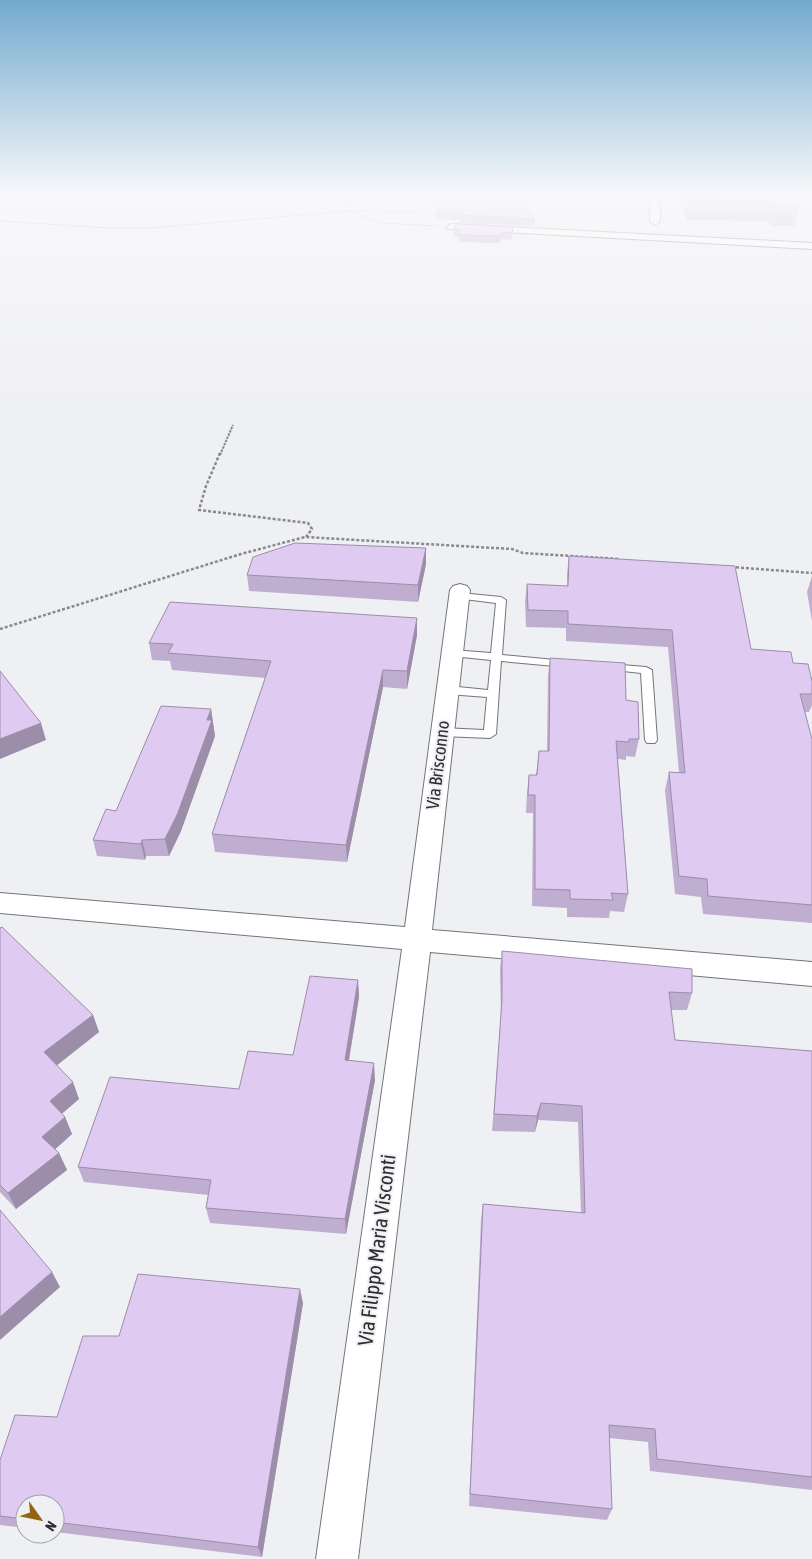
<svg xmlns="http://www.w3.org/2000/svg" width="812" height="1559" viewBox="0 0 812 1559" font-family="'Asap Condensed',sans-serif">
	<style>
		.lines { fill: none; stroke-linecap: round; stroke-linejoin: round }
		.service-casing { stroke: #747579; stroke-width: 2 }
		.minor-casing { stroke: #747579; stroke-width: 2 }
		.path-far2 { stroke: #8a8a8d; stroke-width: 1; stroke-dasharray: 2 1; stroke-linecap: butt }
		.path-far1 { stroke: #8a8a8d; stroke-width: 2; stroke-dasharray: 2.5 1; stroke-linecap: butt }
		.path { stroke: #8a8a8d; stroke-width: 2.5; stroke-dasharray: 3 2; stroke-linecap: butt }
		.service { fill: #fff; fill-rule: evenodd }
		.minor { fill: #fff; fill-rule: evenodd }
		.wall { fill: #c0aed0 }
		.shaded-wall { fill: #9c8da9 }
		.building { fill: #dfcaf2; stroke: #9c8da9 }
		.labels { text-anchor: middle; stroke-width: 4; stroke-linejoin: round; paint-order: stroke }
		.street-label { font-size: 18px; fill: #2e2e30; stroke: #eff0f4 }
		.near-street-label { font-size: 21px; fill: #2e2e30; stroke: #eff0f4 }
	</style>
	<rect width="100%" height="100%" fill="#eff0f4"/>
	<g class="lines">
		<defs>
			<path id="service" d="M460 593 501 597 506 600 502 655 566 661 572 664 566 667 501 661 496 734 490 738 442 736 436 732 442 728 484 730 487 697 448 694 442 690 448 686 488 690 491 660 452 656 447 653 452 650 491 653 496 603 456 598V594Z
				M609 664 646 667 652 670 657 740 655 743H647L645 740 641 673 605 669 603 667Z"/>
			<path id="minor" d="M650 196H660V222L655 225 650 222Z
				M451 224 812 243V249L447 229 446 227Z
				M460 584 467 586 470 590 432 930 812 962V986L430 952 358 1559H316L402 949 0 913V893L405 927 450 590 453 586Z"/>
		</defs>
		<use href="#service" class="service-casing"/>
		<use href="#minor" class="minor-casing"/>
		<path class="path-far2" d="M419 212 350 211 381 223 438 226
			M0 221 107 228H150L350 211 344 198 358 196"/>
		<path class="path-far1" d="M220 455 233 425"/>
		<path class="path" d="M220 453 206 486 199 510 308 523 312 529 306 537
			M731 567 812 573
			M0 629 241 554 305 537 512 549 523 553 620 559"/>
		<use href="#service" class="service"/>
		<use href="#minor" class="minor"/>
	</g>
	<path class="wall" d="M677 196H792L799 206 794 226H771L768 221 687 220Z
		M521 203 535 219 534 226 459 223V220L436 219V212Z
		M513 227V234L511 240 501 239 500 243 459 242V237H454V230Z
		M426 548V564L418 602 249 591 247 575Z
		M569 556 751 649 793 663 812 681V705L809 712H805L812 739V923L703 914 701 897 675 894 665 790 669 772 679 773 668 647 566 641V628L526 627 525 601 527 584 567 586V573Z
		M812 576V621L807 592Z
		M417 635 407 689 383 687 347 862 215 852 212 834 265 678 172 670 170 661 152 660 149 643Z
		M550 658 626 700 639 739 635 757 626 756V760L618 759 628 894 624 912 610 911 609 918 567 917V908L532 906 533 813H526L527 793 529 775H536L539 751H547L548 675Z
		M211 709 215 736 181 831 169 856H146L145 860 97 856 93 840 116 811Z
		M0 928 93 1015 99 1032 57 1065 79 1099 61 1114 65 1117 72 1134 55 1149 59 1153 67 1170 16 1209 0 1192Z
		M502 951 692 993 687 1010H671L675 1040 812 1051V1490L650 1471 648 1442 609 1438 612 1509 607 1520 469 1506 481 1220 483 1204 581 1213 578 1122 538 1120 535 1132 492 1131 501 1016 500 969Z
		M358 980 359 997 349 1061 375 1080 346 1234 210 1223 206 1208 208 1195 84 1182 78 1167 239 1089 293 1055Z
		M303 1303 262 1557 55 1532V1504H25V1528L0 1525V1460L57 1417 119 1336Z"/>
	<path class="shaded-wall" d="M426 548V564L418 602V585Z
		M417 618V635L407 689V671Z
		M383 670V687L347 862 346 845Z
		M211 709 215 736 181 831 169 856 165 839Z
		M41 723 46 740 0 759V739Z
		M142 840 146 856 145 860 141 844Z
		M358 980 359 997 346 1077 345 1060Z
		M93 1015 99 1032 51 1070 44 1052Z
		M374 1063 375 1080 346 1234 345 1219Z
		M73 1082 79 1099 57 1118 50 1101Z
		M541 1103 538 1120 535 1132 537 1116Z
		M65 1117 72 1134 50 1154 42 1137Z
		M59 1153 67 1170 16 1209 8 1193Z
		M52 1272 60 1287 0 1340V1317Z
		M300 1289 303 1303 262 1557 258 1547Z"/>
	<path class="building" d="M442 196H521V203L535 219 459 215 460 213 436 212Z
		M689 196H792L799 206 775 205 772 201 690 200Z
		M456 224 513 227 512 233 502 232 501 236 459 235 460 230H454Z
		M295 543 426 548 418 585 247 575 253 557Z
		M569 556 735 566 751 649 791 652 793 663 808 664 812 681V694H800L812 739V905L708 896 707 879 679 876 669 772 685 773 672 630 568 624V611L528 610 527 584 568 586Z
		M170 602 417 618 407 671 383 670 346 845 212 834 271 661 168 653 173 644 149 643Z
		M550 658 625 663 626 700 638 702 639 739H629V742L616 741 628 894 611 893 613 900 570 899V890L535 889V795H528L529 775H537L539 751H549Z
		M0 671 41 723 0 739Z
		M161 706 211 709 207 720H212L177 815 165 839 142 840 141 844 93 840 106 809 116 811Z
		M2 927 93 1015 44 1052 73 1082 50 1101 65 1117 42 1137 59 1153 8 1193 0 1185V928Z
		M502 951 692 969V993L669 992 675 1040 812 1051V1477L657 1459 655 1429 609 1425 612 1509 470 1494 483 1204 585 1213 582 1106 541 1103 537 1116 494 1114 502 999Z
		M310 976 358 980 345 1060 374 1063 345 1219 206 1208 211 1180 78 1167 110 1077 239 1089 248 1051 293 1055Z
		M0 1210 52 1272 0 1317Z
		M138 1274 300 1289 258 1547 55 1522V1504H25V1519L0 1516V1460L15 1415 57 1417 83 1336H119Z"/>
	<linearGradient id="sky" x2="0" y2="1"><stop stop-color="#73aace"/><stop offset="0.47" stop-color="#f8f8fa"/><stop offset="1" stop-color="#f8f8fa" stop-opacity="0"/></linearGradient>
	<rect width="812" height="415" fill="url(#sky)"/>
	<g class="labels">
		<g class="street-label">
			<text transform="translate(438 765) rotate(-83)" y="6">Via Brisconno</text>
		</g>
		<g class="near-street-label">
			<text transform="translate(377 1250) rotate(-83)" y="7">Via Filippo Maria Visconti</text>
		</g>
	</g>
	<g transform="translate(40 1519) rotate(123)"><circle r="24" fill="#eff0f4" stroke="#a2a2a6"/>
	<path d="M0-4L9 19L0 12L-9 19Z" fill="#936512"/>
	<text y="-8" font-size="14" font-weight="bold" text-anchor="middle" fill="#2e2e30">N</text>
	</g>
</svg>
